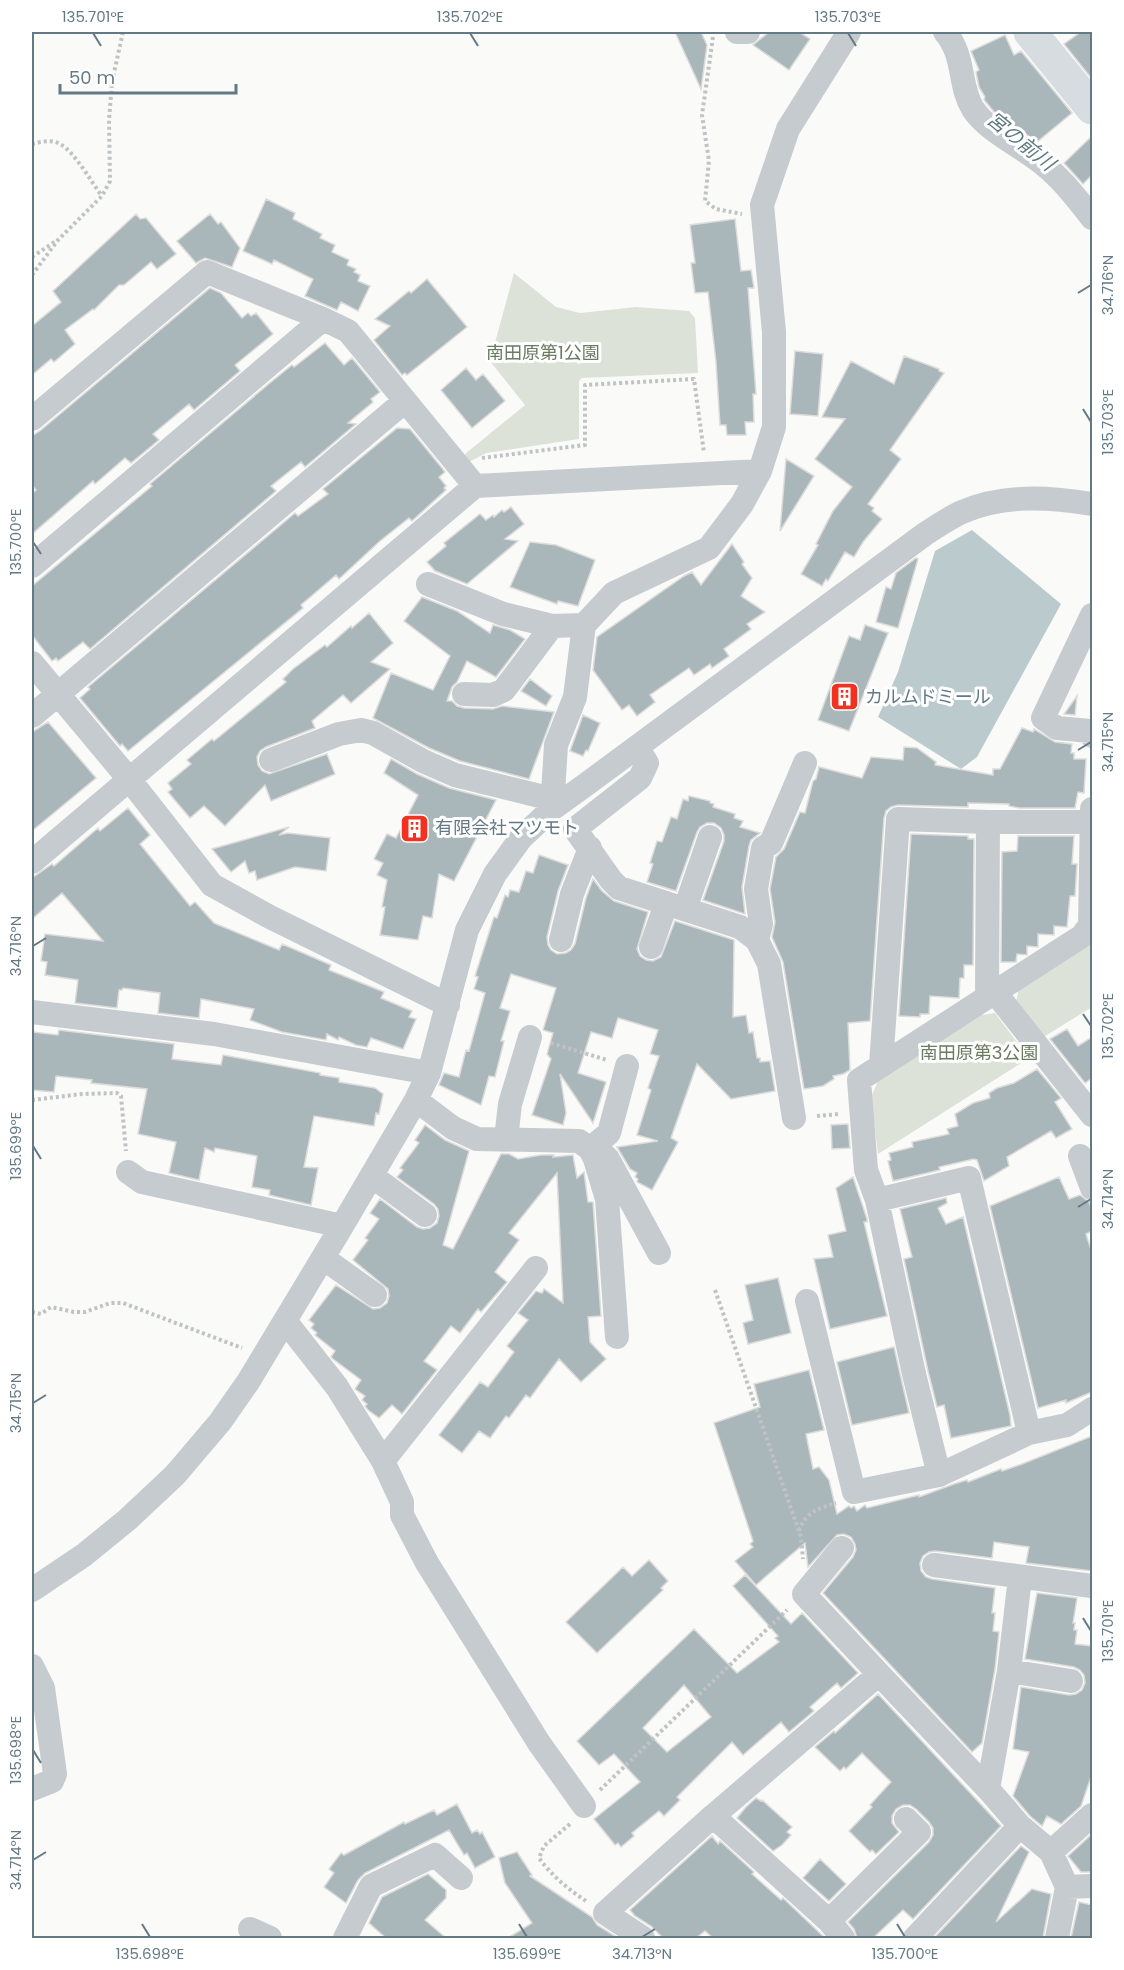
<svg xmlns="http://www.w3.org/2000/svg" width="1124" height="1970" viewBox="0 0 1124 1970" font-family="Poppins,'Noto Sans JP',sans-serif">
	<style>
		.green { fill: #dde2d8 }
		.water { fill: #bbcbcd }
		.building { fill: #a9b6ba; stroke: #dcdcda; stroke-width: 1.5; fill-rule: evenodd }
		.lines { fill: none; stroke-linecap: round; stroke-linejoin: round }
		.path { stroke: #bfc3c5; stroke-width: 4; stroke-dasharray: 3 3; stroke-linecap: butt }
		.minor { stroke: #c5cbce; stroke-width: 24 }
		.highway { stroke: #d6dcdf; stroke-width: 33 }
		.ticks { fill: none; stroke: #637a85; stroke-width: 2 }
		.labels { text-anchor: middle; stroke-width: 6; stroke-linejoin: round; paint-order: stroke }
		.park-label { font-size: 18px; fill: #6b7b62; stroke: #fff }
		.poi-label { font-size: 18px; fill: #637a85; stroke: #fff; text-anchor: start }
		.water-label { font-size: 20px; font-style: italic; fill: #5e7a7e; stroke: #fff }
		.neatline { fill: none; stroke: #637a85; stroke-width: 2 }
		.ticks-label { font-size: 15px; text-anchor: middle; fill: #637a85 }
	</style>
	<rect width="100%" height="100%" fill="#fafaf8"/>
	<path class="green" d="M514 273 556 307 580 313 636 307 689 311 695 318 698 373 582 378 579 381V439L486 453 467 463 465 454 525 405 490 361Z
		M1092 941V1007L1042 1038 1015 1007 1019 988Z
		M995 1013 1029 1058 878 1154 871 1097 879 1079 976 1016Z"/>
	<path class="water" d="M972 530 1061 604 977 757 961 769 878 717 898 672 935 551Z"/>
	<path class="building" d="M675 32H701L707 45 701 89Z
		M769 32H799L810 39 789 70 753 45Z
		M1081 32H1092V79L1064 44Z
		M1005 35 1014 55 1021 51 1072 113 1037 142 995 113 985 101 984 99 985 97 979 87 976 72 979 70 971 51Z
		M1092 136V175L1083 184 1064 163Z
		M266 199 295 213 293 219 322 234 320 238 335 245 332 252 349 260 347 265 356 269 354 272 360 275 358 281 370 286 358 311 341 302 337 310 305 296 313 279 274 260 272 264 243 251Z
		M136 214 140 219 146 218 176 254 157 269 151 262 124 285H119L94 310 93 309 65 330 75 344 54 362 51 359 32 375V326L61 302 53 291Z
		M210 214 218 224 221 222 240 248 232 267 205 258 196 263 177 241Z
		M735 219 741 271 751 270 754 288H748L756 394H753L754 422H745L746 435H727L726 425H720L716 362 708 292 695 293 691 263H695L690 225Z
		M427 279 467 327 407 375 405 373 402 375 374 340 390 326 375 319 409 291 411 293Z
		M210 288 221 293 242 318 248 313 251 316 256 313 273 334 235 365 240 371 194 410 189 404 153 434 159 440 131 463 125 458 95 484 93 481 32 534V494L36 490 32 485V436L41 430Z
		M325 343 344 365 352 358 380 392 371 399 373 402 348 423 356 424 305 467 301 462 271 486 276 491 90 649 83 642 58 661 56 658 52 661 32 635V586L152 486 150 484 271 382 292 365 294 367Z
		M795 351 823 354 818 416 790 414Z
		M904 356 939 369V371L944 373 890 450 901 459 868 504 874 508 872 511 882 519 863 542 854 557 845 552 828 581 826 579 822 586 801 574 818 545 816 544 833 511 852 487 815 459 845 419 822 417 851 361 894 384Z
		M466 368 476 380 483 374 505 401 472 428 441 390Z
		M397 428 410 429 442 468 445 472 439 477 446 486 444 488 446 490 412 521 409 518 380 541 339 579 336 575 301 605 303 608 128 751 122 744 120 746 80 698 90 689 88 687 295 513 298 516 328 494 323 489Z
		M786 459 814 476 780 531Z
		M511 507 524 524 505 539 518 541 467 584 435 571 427 562 446 546 444 543 480 514 486 520 493 515 494 517 502 510 504 512Z
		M530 542 556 545 595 560 578 606 558 601 557 604 510 587Z
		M732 544 744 562 742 564 752 578 741 596 765 612 747 624 751 629 724 649 729 656 712 668 710 664 694 675 689 668 650 695 655 702 637 716 629 705 622 710 593 670 597 637 684 576 692 572 701 585Z
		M916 558 918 559 898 628 876 622 886 587 891 589 896 573Z
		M422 597 457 611 490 633 493 625 510 630 525 639 496 677 467 661 457 682 452 687 447 701H452L457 706 464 708 493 709 502 706 554 712 529 779 460 761 429 748 373 718 391 673 433 690 450 656 404 621Z
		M369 613 393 643 371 662 390 669 351 703 343 695 312 721 315 728 266 747 260 751 257 757 258 765 262 771 269 774 327 754 335 774 271 801 265 785 225 826 204 806 190 818 168 792 172 789 168 783 191 764 187 760 212 739 214 741 286 682 283 679 293 669 325 645 327 647 351 626 352 628Z
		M865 625 888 633 849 731 818 720 849 636 860 640Z
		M530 679 552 696 546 706 521 691Z
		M1077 696 1075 715 1064 714Z
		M583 715 600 723 588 751 586 750 583 756 570 751Z
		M48 722 96 778 32 831V732Z
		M1022 728 1033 732 1034 729 1055 742 1072 744 1071 753H1074V759H1086L1084 793 1078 792 1075 808H1019L1009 806V804L968 803V807L898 805 891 807 886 811 884 818 870 1021 848 1023 850 1070 843 1074 833 1076 834 1079 823 1086 804 1089 783 962 772 937 775 922 770 889 776 857 784 849 800 812 805 813 813 781 816 779 819 767 862 778 871 757 903 760 904 747 917 748 936 762 935 765 993 775V769H1000Z
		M391 759 417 774 449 788 496 800 454 881 439 874 432 918 423 916 418 940 380 935 385 907H382L387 880 377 875 383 863 374 859 387 834 396 838 418 795 384 773Z
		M689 796 710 801V803L714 804 713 807 735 814 734 818 743 821 740 827 760 833 751 840 749 846 742 887 745 914 703 900 724 841V835L721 828 714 823H707L700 827 697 832 676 891 647 882 653 864 650 863 657 841 662 842 671 817 677 819 683 799 688 801Z
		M128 808 150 835 140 844 190 906 195 902 214 923 279 950 282 944 331 965 329 970 384 992 381 998 412 1011 409 1017 416 1019 403 1049 371 1038 367 1047 356 1045 339 1037 338 1040 327 1034 326 1040 282 1032 250 1020 254 1009 201 999 199 1018 158 1013 160 993 123 988 122 990H119L117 1008 75 1003 78 980 45 975 47 962 41 961 45 934 103 941 62 893 32 919V878L52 864 54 866 98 828 100 831Z
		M289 827 279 835 288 833 330 838 326 871 295 867 257 880 255 871 249 873 245 861 231 872 212 849Z
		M911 834 968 836V839H974L973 965H964V978H960L959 998 930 996 929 1014H920V1017L899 1016Z
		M1018 836H1074L1072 864H1077L1075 896H1070L1067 927 1054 926V935L1038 934V947L1027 946V955L1017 954 1016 962H1001L1002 852 1017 851Z
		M539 855 568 865 558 891 547 937 548 945 551 950 557 954 566 953 571 950 575 944 586 898 593 879 602 891 614 901 648 912 637 949 640 956 646 960 653 961 661 957 675 921 734 940 733 1017 746 1015 749 1033 753 1032 757 1058H760V1062L770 1061 775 1091 731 1099 697 1064 671 1138 678 1142 652 1190 637 1182 638 1179 635 1177 637 1173 630 1169 617 1147 658 1141 637 1135 651 1090 648 1088 659 1056 650 1054 658 1030 618 1018 612 1038 591 1032 578 1073 606 1082 593 1123 560 1074 566 1113 563 1125 532 1115 551 1059 547 1054 553 1033 543 1030 556 988 511 974 500 1008 510 1011 501 1041H504L495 1077 489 1076 481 1105 439 1085 444 1073 459 1077 466 1050 469 1051 485 993 474 989 478 977 475 976 494 917 497 918 505 895 508 897 510 890 519 892 526 871 533 873Z
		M1067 1029 1078 1046 1092 1037V1078L1085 1083 1050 1039Z
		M59 1030 174 1044 172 1059 221 1065 223 1055 320 1073V1075L339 1078V1082L375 1088 383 1094 379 1114 376 1113 374 1126 314 1116 304 1167 318 1168 311 1205 269 1195 270 1190 252 1187 257 1156 215 1148 214 1152 205 1148 199 1180 169 1173 176 1142 138 1134 147 1089 91 1083 92 1080 56 1076 54 1092 32 1090 33 1032 58 1035Z
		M1037 1069 1061 1098 1055 1102 1072 1129 1056 1138 1051 1131 1007 1157 1009 1166 984 1181 977 1160 974 1159 939 1167 940 1170 893 1181 888 1161 891 1160 889 1153 913 1147 912 1142 949 1134 947 1129 958 1126 955 1114 973 1103 990 1098 989 1093 997 1088 1014 1083Z
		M848 1124 850 1148 832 1149 831 1125Z
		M425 1125 445 1140 469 1151 443 1245 453 1249 501 1154H509L518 1159 541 1155H554L553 1157 573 1155 577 1178 584 1172 588 1202H593L601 1316 588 1317 590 1342 606 1359 581 1382 559 1359 530 1398 526 1395 509 1418 506 1416 490 1438 479 1431 462 1453 439 1435 480 1382 488 1387 514 1352 507 1346 528 1320 518 1313 536 1291 542 1293 544 1289 563 1303 557 1173 509 1233 519 1240 495 1272 507 1282 481 1312 478 1309 460 1333 451 1326 424 1361 437 1370 402 1414 392 1405 379 1418 368 1410 365 1406 367 1404 362 1400 365 1396 355 1389 361 1380 333 1359 331 1357 335 1351 315 1335 317 1333 311 1328 314 1324 309 1320 336 1285 373 1309 380 1308 387 1303 389 1296 388 1289 353 1260 368 1240 365 1238 379 1219 370 1213 380 1199 417 1227 423 1229 430 1228 437 1223 439 1216 438 1209 434 1204 397 1177 403 1170 400 1168 419 1143 415 1140Z
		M853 1177 867 1219V1222H864L887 1316 830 1329 814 1259 833 1257 828 1235 846 1231 836 1188Z
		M1059 1177 1069 1199 1080 1195 1089 1202 1092 1210V1231L1086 1234 1092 1253V1392L1066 1403V1400L1038 1408 990 1206Z
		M946 1198 947 1203 938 1208 946 1224 963 1217 1010 1415 1011 1426 951 1438 944 1405 937 1407 928 1371 904 1259 912 1257 900 1209Z
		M778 1278 791 1333 748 1344 743 1323 753 1320 745 1285Z
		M894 1347 909 1413 852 1425 837 1362Z
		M809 1370 824 1430 806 1434 813 1469 819 1467 829 1480 837 1514 849 1506 851 1508 854 1506 857 1511 865 1505 867 1508 919 1495V1497L954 1484 967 1480 968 1482 1001 1469 1002 1471 1022 1464 1092 1436V1571L1026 1563 1029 1547 994 1542 992 1558 935 1551 929 1552 923 1556 920 1563 921 1571 926 1577 932 1579 995 1588 992 1613H995L993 1631 999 1632 995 1669 982 1743 972 1752 823 1593 853 1557 856 1550 855 1544 851 1537 844 1534 837 1535 808 1567 805 1543 756 1585 735 1561 753 1547 750 1544 753 1541 714 1423 760 1407 754 1384Z
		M649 1560 668 1581 661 1588 663 1590 597 1653 566 1622 623 1567 632 1576Z
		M745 1575 791 1624 802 1613 858 1673 841 1688 837 1683 810 1707 814 1711 789 1732 781 1722 743 1755 732 1742 677 1797 680 1800 664 1816 659 1811 632 1833 634 1836 621 1847 618 1843 615 1845 594 1819 640 1782 614 1754 599 1765 577 1741 694 1629 737 1673 779 1642 775 1638 778 1636 733 1586ZM684 1685 711 1717 667 1752 643 1728Z
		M1037 1593 1077 1598 1073 1623H1075L1074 1630H1077L1075 1644 1092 1646V1774L1081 1806 1061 1824 1047 1816 1042 1826 1030 1816 1013 1796 1029 1752 1013 1749 1021 1687 1069 1695 1076 1694 1082 1690 1085 1683 1084 1675 1080 1670 1074 1667 1025 1659Z
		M878 1694 1001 1826 913 1919 903 1910 873 1938H857L854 1929 848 1922 929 1842 933 1835V1828L929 1822 916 1809 910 1805H903L896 1809 892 1816V1823L899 1832 876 1854 872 1850 870 1852 849 1831 872 1807 870 1805 891 1782 862 1753 846 1769 844 1767 840 1771 815 1747 834 1731 835 1733Z
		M756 1798 761 1801 762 1800 792 1827 787 1832 791 1835 782 1845 773 1851 737 1818 746 1807Z
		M457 1804 472 1833 477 1830 480 1834 482 1832 495 1857 475 1868 467 1853 464 1855 449 1830 365 1873 358 1880 346 1903 324 1887 334 1873 329 1869 341 1853 344 1855 404 1822 405 1824 434 1810 437 1815Z
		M1092 1834V1872H1081L1068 1856Z
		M712 1836 718 1844 720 1841 754 1872 752 1874 781 1900 783 1898 825 1938H713L705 1931 696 1938H663L651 1926 635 1916 630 1910Z
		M1021 1846 1029 1852 996 1922 1032 1889 1051 1894 1043 1938H934Z
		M517 1852 532 1875 530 1876 592 1917 597 1925 618 1938H508L532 1923 505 1883 499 1858Z
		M820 1859 846 1884 829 1901 803 1878Z
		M428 1874 446 1890V1898L425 1920 446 1938H386L369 1923 382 1897Z
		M1079 1902 1092 1905V1938H1071Z"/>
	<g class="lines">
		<path class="path" d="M713 37 702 115 709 161 705 201 716 209 742 214
			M32 144C41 142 51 139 60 144 75 152 91 182 102 196
			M32 257 56 241
			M32 275 58 240 102 196 110 181 109 120 112 82 123 32
			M482 458 585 445V385L694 379 704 453
			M551 1043 607 1060
			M32 1100 82 1094 117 1093 121 1096 126 1151
			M817 1116 839 1114
			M715 1290 801 1537 803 1559
			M32 1312 41 1314 51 1307 74 1312H85L110 1303H123L242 1348
			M799 1531C805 1513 818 1508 836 1503
			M600 1790 787 1610
			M570 1824 544 1846 539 1858C551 1875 569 1890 586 1901"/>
		<path class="minor" d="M737 32H748
			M945 32C966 57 958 85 973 109 987 130 1015 143 1035 158 1058 174 1075 196 1092 218
			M32 419 207 272 323 319 348 331 475 486
			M32 566 323 319
			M428 584 503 614 552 626
			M1092 615 1043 718 1057 728 1090 731 1092 736
			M32 663 129 779 212 885 270 917 448 1005
			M464 694 493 695 504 690 552 626 584 625
			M32 716 405 401
			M637 747 647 763 640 778 575 829 611 880 619 888 740 927 757 940 769 964 794 1118
			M271 760 339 734 361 730 373 733 423 761 455 775 552 799
			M552 809 556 745 575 697 584 625 614 593 709 548 742 504 760 471 774 427V332L762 205 788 129 849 32
			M32 862 475 486 760 471
			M685 909 710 837
			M561 940 572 894 590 848
			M757 940 761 924 756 889 763 848 771 843 805 763
			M651 947 666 904
			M994 991 1092 1115
			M987 997 988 822
			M32 1012 214 1034 429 1073
			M881 1065 898 819 988 822H1091
			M416 1100 453 1128 477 1139 579 1141 590 1149 595 1159 607 1199 617 1337
			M506 1139 510 1104 530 1037
			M590 1149 609 1133 627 1066
			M598 1149 608 1159 659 1253
			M1080 1156 1092 1188
			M128 1172 142 1182 342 1226
			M372 1176 425 1215
			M877 1200 969 1178 1029 1433
			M323 1258 375 1295
			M807 1301 854 1492 939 1475 1029 1433 1067 1425 1092 1409
			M286 1322 337 1387 383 1461 402 1502V1515L427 1563 539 1743 584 1806
			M383 1461 536 1268
			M939 1475 914 1374 877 1200 866 1170 859 1080 1082 936 1090 925 1092 809
			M842 1548 804 1594 879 1674
			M934 1565 1092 1586
			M32 1590 84 1555 127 1520 175 1475 220 1422 248 1382 342 1226 416 1100 429 1073 467 930 495 874 521 838 552 809 584 786 925 534C937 526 949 518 962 512 1004 494 1049 497 1092 504
			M32 1666 43 1688 55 1774 52 1781 32 1789
			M1009 1671 1071 1681
			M988 1789 1009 1671 1020 1578
			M713 1816 829 1921 843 1938
			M1051 1852 1092 1815
			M829 1921 919 1832 906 1819
			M250 1929 270 1938
			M345 1938 371 1886 435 1855 461 1878
			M643 1938 605 1913 713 1816 879 1674 988 1789 1020 1826 1051 1852 1067 1887 1092 1886
			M915 1938 1020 1826
			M1057 1938 1067 1887"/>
		<path class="highway" d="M1030 32 1092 108"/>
	</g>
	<path class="ticks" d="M93 33 101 46M470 33 478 46M848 33 856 46M1078 293 1091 285M1083 409 1091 422M33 542 41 554M1078 750 1091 742M33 946 46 938M1083 1014 1091 1026M33 1146 41 1159M1078 1207 1091 1199M33 1403 46 1395M1083 1618 1091 1631M33 1750 41 1763M33 1860 46 1852M142 1924 150 1937M519 1924 527 1937M897 1924 905 1937M642 1937 655 1929"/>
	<defs>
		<symbol id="building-square" viewBox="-11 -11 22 22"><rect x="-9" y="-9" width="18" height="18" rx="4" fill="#f13221" stroke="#fff"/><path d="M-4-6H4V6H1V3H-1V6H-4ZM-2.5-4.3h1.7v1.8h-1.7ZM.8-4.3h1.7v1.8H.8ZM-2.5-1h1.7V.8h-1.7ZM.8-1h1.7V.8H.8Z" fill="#fff"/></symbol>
	</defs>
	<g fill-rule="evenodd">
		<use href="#building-square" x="828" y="680" width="33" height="33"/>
		<use href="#building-square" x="398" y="812" width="33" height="33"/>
	</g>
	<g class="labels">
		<g class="park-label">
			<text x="543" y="359">南田原第1公園</text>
			<text x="979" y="1059">南田原第3公園</text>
		</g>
		<g class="poi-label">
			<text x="865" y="703">カルムドミール</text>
			<text x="435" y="834">有限会社マツモト</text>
		</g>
		<g class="water-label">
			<text transform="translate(1021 141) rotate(39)" y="7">宮の前川</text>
		</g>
	</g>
	<rect width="1124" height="1970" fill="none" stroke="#ffffff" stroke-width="66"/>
	<path d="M60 84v9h176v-9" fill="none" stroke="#637a85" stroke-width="3"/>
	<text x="69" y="84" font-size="18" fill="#637a85" stroke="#ffffff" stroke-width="4.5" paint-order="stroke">50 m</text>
	<rect x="33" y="33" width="1058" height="1904" class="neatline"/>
	<g class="ticks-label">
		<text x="93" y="22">135.701°E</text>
		<text x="470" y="22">135.702°E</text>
		<text x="848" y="22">135.703°E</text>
		<text transform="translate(1108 285) rotate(-90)" y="5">34.716°N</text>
		<text transform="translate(1108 422) rotate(-90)" y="5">135.703°E</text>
		<text transform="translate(16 542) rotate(-90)" y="5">135.700°E</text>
		<text transform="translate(1108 742) rotate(-90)" y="5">34.715°N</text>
		<text transform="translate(16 946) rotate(-90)" y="5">34.716°N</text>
		<text transform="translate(1108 1026) rotate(-90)" y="5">135.702°E</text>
		<text transform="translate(16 1146) rotate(-90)" y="5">135.699°E</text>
		<text transform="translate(1108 1199) rotate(-90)" y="5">34.714°N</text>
		<text transform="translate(16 1403) rotate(-90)" y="5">34.715°N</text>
		<text transform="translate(1108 1631) rotate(-90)" y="5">135.701°E</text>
		<text transform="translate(16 1750) rotate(-90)" y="5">135.698°E</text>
		<text transform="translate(16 1860) rotate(-90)" y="5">34.714°N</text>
		<text x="150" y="1959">135.698°E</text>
		<text x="527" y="1959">135.699°E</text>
		<text x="642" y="1959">34.713°N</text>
		<text x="905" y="1959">135.700°E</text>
	</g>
</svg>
